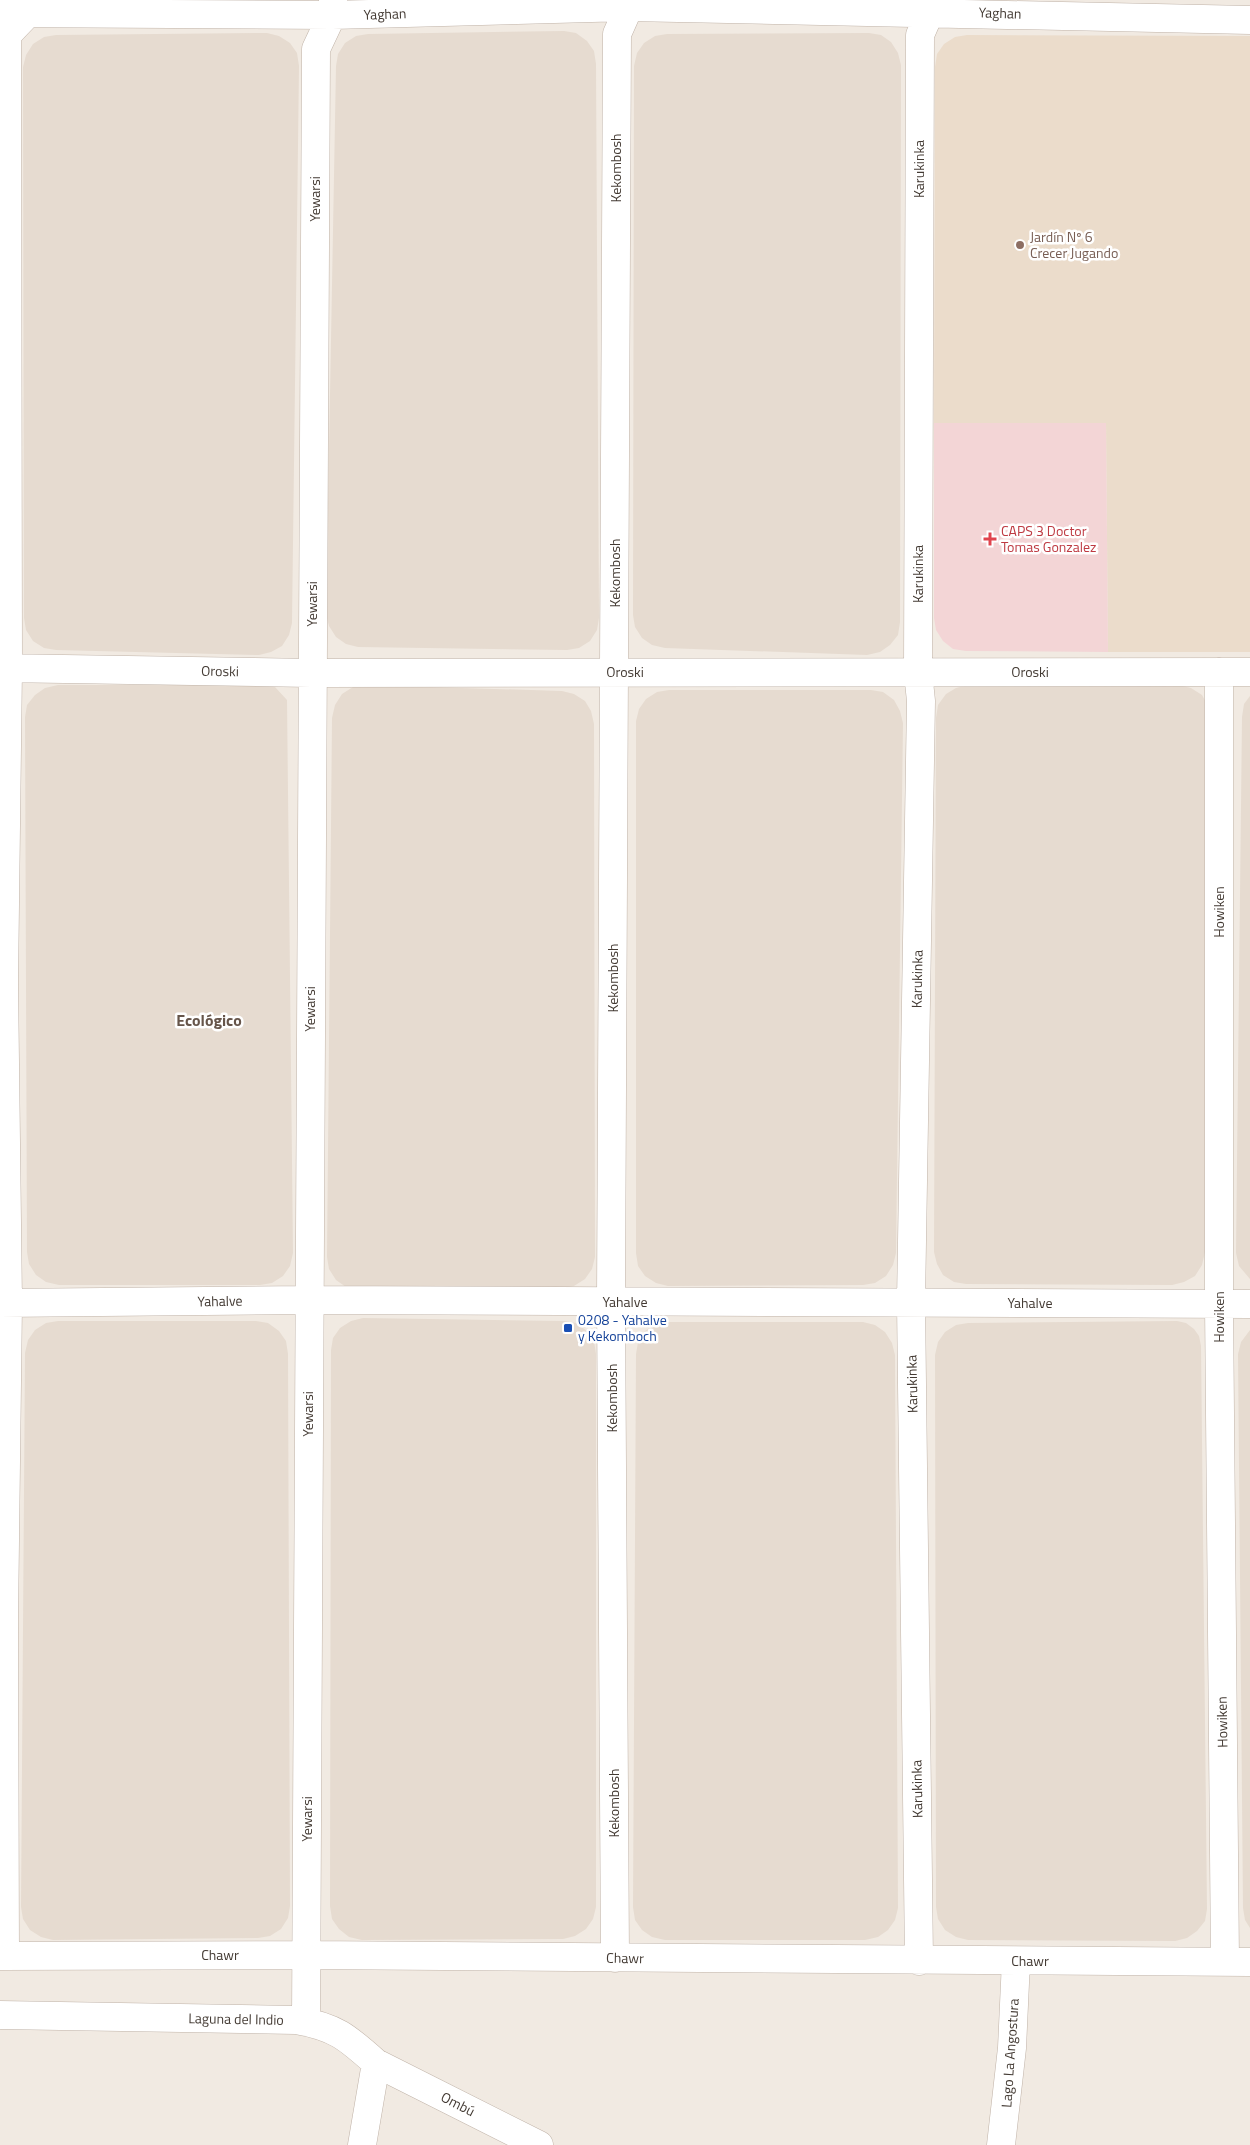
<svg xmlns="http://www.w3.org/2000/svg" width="1250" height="2145" viewBox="0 0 1250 2145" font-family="'Titillium Web',sans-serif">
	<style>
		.residential { fill: #e6dbd0 }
		.education { fill: #ebdccb }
		.medical { fill: #f3d5d6 }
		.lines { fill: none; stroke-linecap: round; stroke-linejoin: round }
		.minor-casing { stroke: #c0b3a8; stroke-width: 29 }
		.minor { stroke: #fff; stroke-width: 28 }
		.education-dot { fill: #8d6e63; stroke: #fff; stroke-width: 2 }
		.health-dot { fill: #e0444e; stroke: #fff; stroke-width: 2 }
		.transit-dot { fill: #1a4fb4; stroke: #fff; stroke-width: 2 }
		.labels { text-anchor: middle; stroke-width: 5; stroke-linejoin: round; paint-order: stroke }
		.street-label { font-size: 14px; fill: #433a33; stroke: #fff }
		.education-label { font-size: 14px; fill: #785e54; stroke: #fff; text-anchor: start }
		.health-label { font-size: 14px; fill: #be3a42; stroke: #fff; text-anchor: start }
		.transit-label { font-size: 14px; fill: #164399; stroke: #fff; text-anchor: start }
		.quarter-label { font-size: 16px; font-weight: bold; fill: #66554a; stroke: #fff }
	</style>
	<rect width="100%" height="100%" fill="#f1eae2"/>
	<path class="residential" d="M564 31 576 33 587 41 594 51 596 64 599 618 597 630 590 641 579 648 567 650 358 647 346 644 336 637 329 626 326 614 336 66 338 54 345 43 356 36 368 34Z
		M267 33 279 36 290 43 297 53 299 66 292 623 289 635 282 646 271 652 259 655 56 650 44 648 33 641 26 630 24 618 23 67 26 55 33 44 44 37 56 35Z
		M869 33 881 35 891 42 898 53 901 65 900 622 898 635 890 645 880 652 867 655 665 648 652 645 642 638 635 627 633 615 634 66 637 53 644 43 655 36 667 34Z
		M58 685H266L275 687 287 700 293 1253 290 1266 283 1276 272 1283 260 1285H59L46 1282 36 1275 29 1264 27 1252 25 717 27 705 35 695 45 688Z
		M365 685 562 691 574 694 585 701 591 711 594 724 595 1257 592 1269 585 1279 574 1286 562 1288 346 1287 336 1280 329 1269 327 1257 332 718 335 705 342 694 353 687Z
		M968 685H1179L1191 688 1202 695 1208 706 1210 718 1205 1252 1202 1265 1195 1276 1184 1282 1172 1285 966 1284 954 1282 943 1275 937 1264 934 1252 936 718 938 705 946 694 956 688Z
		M669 690H871L883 692 894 700 900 711 903 723 896 1253 893 1265 886 1276 875 1283 863 1285 668 1286 656 1283 645 1276 638 1266 636 1253V721L639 709 646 699 657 692Z
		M1250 696V1279L1239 1266 1236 1253 1242 717 1244 704Z
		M363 1318 564 1321 576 1323 587 1331 594 1341 596 1354V1907L593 1919 586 1929 575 1936 563 1939 362 1940 349 1937 339 1929 332 1919 330 1906 331 1350 333 1338 340 1328 351 1321Z
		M58 1321H256L268 1323 279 1331 286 1341 288 1354 290 1906 288 1918 281 1929 270 1936 258 1938 53 1940 41 1937 30 1930 23 1919 21 1907 25 1353 28 1340 35 1330 46 1323Z
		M1177 1321 1186 1323 1194 1329 1199 1336 1201 1346 1207 1909 1205 1921 1197 1931 1187 1938 1175 1941 968 1940 956 1937 945 1930 938 1919 936 1907 935 1355 938 1342 945 1332 956 1325 968 1323Z
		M669 1322H863L875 1325 885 1332 892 1343 895 1355 898 1908 895 1920 888 1930 878 1937 865 1940H665L652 1937 642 1930 635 1920 633 1907 636 1354 638 1342 645 1331 656 1324Z
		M1250 1330V1928L1245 1920 1243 1908 1238 1354 1241 1342Z"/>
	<path class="education" d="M967 35 1250 36V652H1108L1106 423H934L935 67 937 54 944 44 955 37Z"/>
	<path class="medical" d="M934 423H1106L1108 652 966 651 953 649 943 641 936 630 934 618Z"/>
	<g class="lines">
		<defs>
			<path id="minor" d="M0 13 332 15 629 7 1250 20
				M0 668 311 673 1250 672
				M1219 672V1304L1225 1962
				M0 1303 308 1300 1250 1304
				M0 1956 307 1955 1250 1962
				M5 1956 4 1620 8 1303 4 983 8 668 7 35 29 12 30 0
				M615 1958 611 1301 617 34 629 7V0
				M919 1961 911 1302 921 701 918 672 920 35 930 12 931 0
				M0 2015 296 2020C336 2027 347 2037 376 2063L362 2145
				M306 2022 316 49 332 15 333 0
				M376 2063 539 2145
				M1001 2145 1012 2048 1016 1961"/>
		</defs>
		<use href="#minor" class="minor-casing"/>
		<use href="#minor" class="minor"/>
	</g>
	<circle class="education-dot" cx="1020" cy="245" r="5"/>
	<path class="health-dot" d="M987.5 531.5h5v5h5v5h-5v5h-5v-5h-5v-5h5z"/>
	<rect class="transit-dot" x="563" y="1323" width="10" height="10" rx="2.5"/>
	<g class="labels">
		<g class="street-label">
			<text transform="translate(1000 13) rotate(2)" y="5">Yaghan</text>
			<text transform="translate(385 14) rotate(-2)" y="5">Yaghan</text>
			<text transform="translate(616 168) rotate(-90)" y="5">Kekombosh</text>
			<text transform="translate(919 169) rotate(-90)" y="5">Karukinka</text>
			<text transform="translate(315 199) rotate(-90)" y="5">Yewarsi</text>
			<text transform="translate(615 573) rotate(-90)" y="5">Kekombosh</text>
			<text transform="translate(918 574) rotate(-90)" y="5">Karukinka</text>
			<text transform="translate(312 604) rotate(-90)" y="5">Yewarsi</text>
			<text transform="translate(220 671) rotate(1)" y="5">Oroski</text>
			<text x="625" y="677">Oroski</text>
			<text x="1030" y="677">Oroski</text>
			<text transform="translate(1219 912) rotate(-90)" y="5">Howiken</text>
			<text transform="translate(613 978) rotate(-90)" y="5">Kekombosh</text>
			<text transform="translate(917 979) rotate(-89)" y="5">Karukinka</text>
			<text transform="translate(310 1009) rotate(-90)" y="5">Yewarsi</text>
			<text transform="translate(220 1301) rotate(-1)" y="5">Yahalve</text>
			<text x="625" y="1307">Yahalve</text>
			<text x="1030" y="1308">Yahalve</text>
			<text transform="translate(1219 1317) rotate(-90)" y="5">Howiken</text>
			<text transform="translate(912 1384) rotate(-91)" y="5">Karukinka</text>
			<text transform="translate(612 1398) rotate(-90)" y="5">Kekombosh</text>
			<text transform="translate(308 1414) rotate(-90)" y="5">Yewarsi</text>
			<text transform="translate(1222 1722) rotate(-91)" y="5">Howiken</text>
			<text transform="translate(917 1789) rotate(-91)" y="5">Karukinka</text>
			<text transform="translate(614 1803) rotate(-90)" y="5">Kekombosh</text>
			<text transform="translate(307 1819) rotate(-90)" y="5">Yewarsi</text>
			<text x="220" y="1960">Chawr</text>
			<text transform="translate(625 1958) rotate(1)" y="5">Chawr</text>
			<text x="1030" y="1966">Chawr</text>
			<text transform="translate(236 2019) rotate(1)" y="5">Laguna del Indio</text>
			<text transform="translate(1010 2053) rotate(-86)" y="5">Lago La Angostura</text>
			<text transform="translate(458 2104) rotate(27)" y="5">Ombú</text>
		</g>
		<g class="education-label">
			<text x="1030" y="242">Jardín Nº 6<tspan x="1030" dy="16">Crecer Jugando</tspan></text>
		</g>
		<g class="health-label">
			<text x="1001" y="536">CAPS 3 Doctor<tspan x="1001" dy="16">Tomas Gonzalez</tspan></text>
		</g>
		<g class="transit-label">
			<text x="578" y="1325">0208 - Yahalve<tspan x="578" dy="16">y Kekomboch</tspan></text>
		</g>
		<g class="quarter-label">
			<text x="209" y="1026">Ecológico</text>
		</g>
	</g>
</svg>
